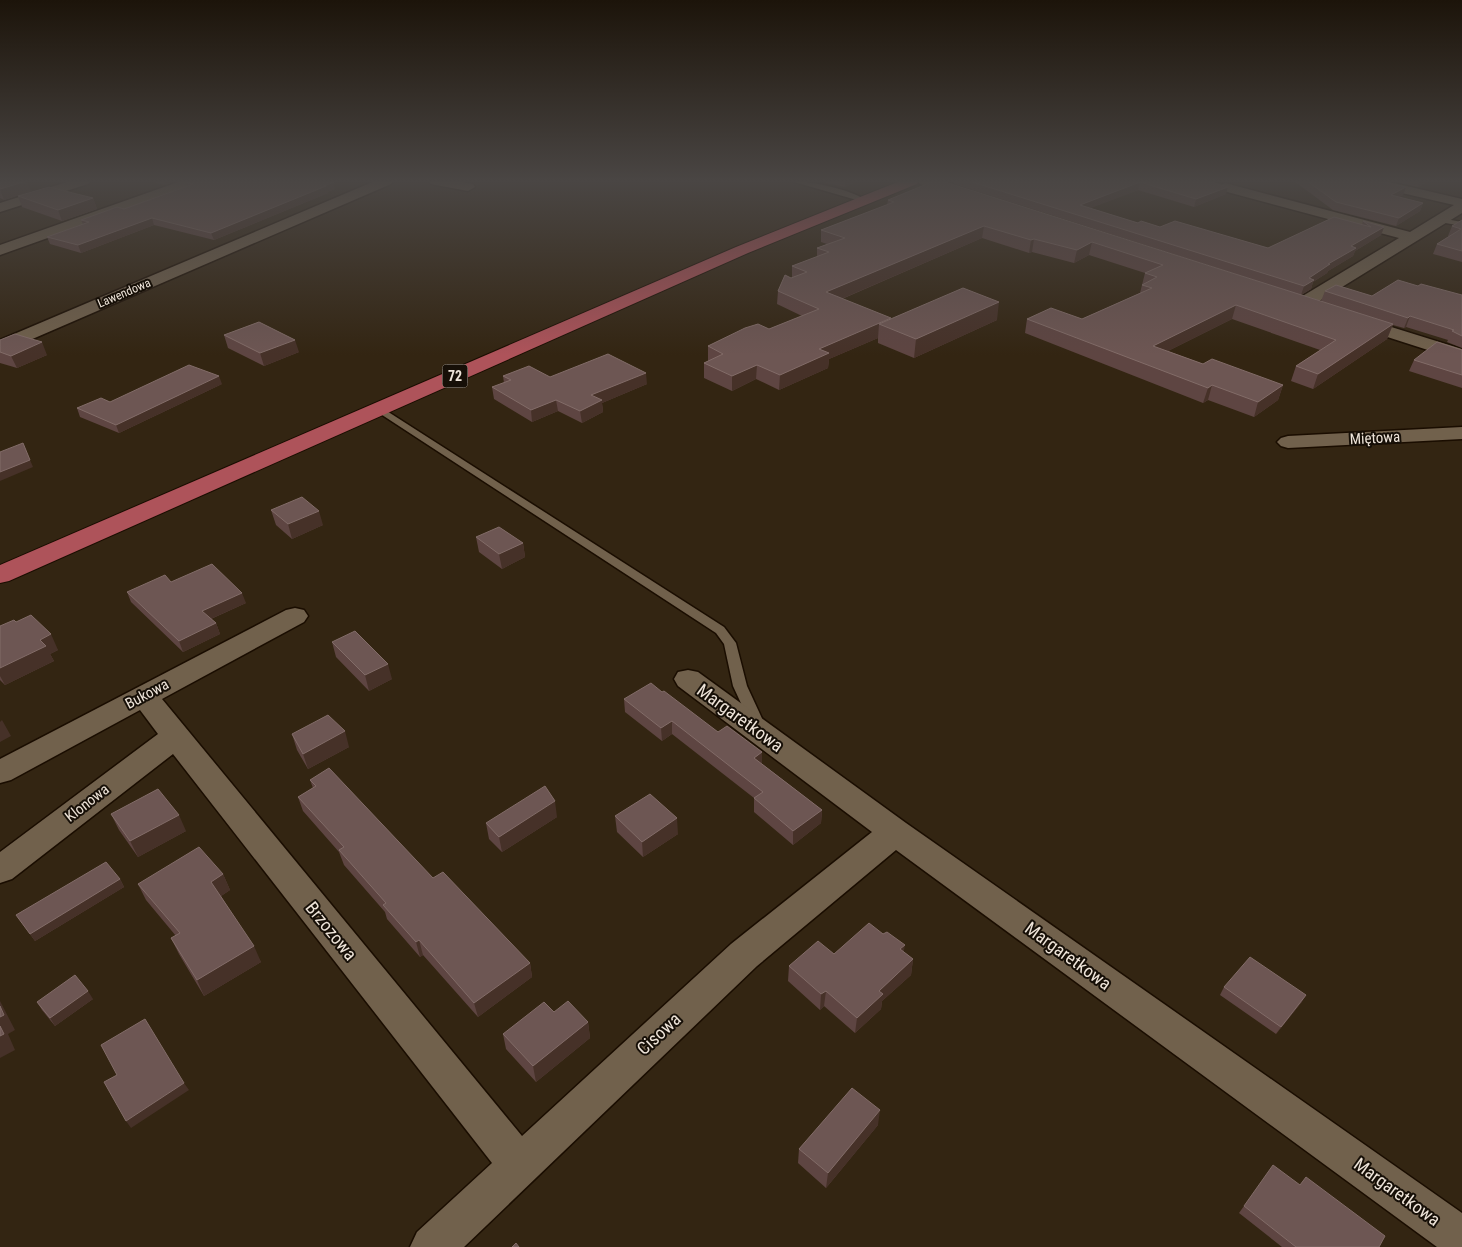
<svg xmlns="http://www.w3.org/2000/svg" width="1462" height="1247" viewBox="0 0 1462 1247" font-family="'Roboto Condensed',sans-serif">
	<style>
		.lines { fill: none; stroke-linecap: round; stroke-linejoin: round }
		.service-casing { stroke: #1a0d00; stroke-width: 3 }
		.minor-casing { stroke: #1a0d00; stroke-width: 3 }
		.primary-casing { stroke: #1a0d00; stroke-width: 2 }
		.service { fill: #71614c; fill-rule: evenodd }
		.minor { fill: #71614c; fill-rule: evenodd }
		.primary { fill: #ae535a; fill-rule: evenodd }
		.wall { fill: #5e4542 }
		.shaded-wall { fill: #463128 }
		.building { fill: #6d5653; stroke: #826c68 }
		.labels { text-anchor: middle; stroke-width: 4; stroke-linejoin: round; paint-order: stroke }
		.far-street-label { font-size: 12px; fill: #eee4d9; stroke: #160f07 }
		.shield { fill: #160f07; stroke: #ada49a; stroke-width: 1 }
		.shield-label { font-size: 14px; font-weight: bold; fill: #eee4d9 }
		.street-label { font-size: 15px; fill: #eee4d9; stroke: #160f07 }
		.near-street-label { font-size: 18px; fill: #eee4d9; stroke: #160f07 }
	</style>
	<rect width="100%" height="100%" fill="#332512"/>
	<g class="lines">
		<defs>
			<path id="service" d="M791 181C809 181 851 189 865 200L860 201Z
				M1440 218 1462 222V226L1440 222Z
				M379 406 724 627 736 643 747 686 765 725 763 728H753L751 725 733 686 724 644 716 633 376 411V407Z"/>
			<path id="minor" d="M70 181H90L88 184 0 212V203Z
				M181 181H201L199 184 0 255V245Z
				M375 181H393L391 184 0 353V340Z
				M429 181H457L473 184 475 187 468 191 431 184Z
				M918 181H939L970 190 972 193 970 196 965 197 920 184Z
				M1361 181H1385L1462 199V213L1308 308 1302 309 1296 308 1293 304 1296 300 1399 238 1220 190 1218 187 1225 183 1410 232 1454 205 1363 184Z
				M1356 316 1462 349V361L1350 325 1347 321 1350 317Z
				M1462 427V439L1288 448 1281 446 1277 442 1281 438 1288 436Z
				M295 608 304 610 308 616 304 622 162 699 522 1136 731 944 872 832 678 686 674 679 678 672 688 670 698 672 906 823 1462 1213V1247H1437L896 850 757 966 464 1247H410L417 1232 492 1163 173 754 12 879 0 883V852L158 734 140 710 11 780 0 783V759L286 610Z"/>
			<path id="primary" d="M900 181H919L917 184 748 253 9 581 0 583V565L736 247Z"/>
		</defs>
		<use href="#service" class="service-casing"/>
		<use href="#minor" class="minor-casing"/>
		<use href="#primary" class="primary-casing"/>
		<use href="#service" class="service"/>
		<use href="#minor" class="minor"/>
		<use href="#primary" class="primary"/>
	</g>
	<path class="wall" d="M0 181 31 191 4 200 0 198Z
		M148 181H176L165 185Z
		M818 181H858L845 187Z
		M934 181 1321 301 1325 291 1372 296 1418 286 1462 295V348L1447 342 1448 340 1406 327 1404 328 1393 325 1387 339 1313 389 1291 381 1296 366 1320 350 1232 319 1168 351 1203 364 1283 385 1278 400 1254 417 1208 400 1203 403 1025 333 1027 319H1082L1140 293 1145 273 1089 255 1074 263 1032 252 1029 253 982 238 842 299 891 319 997 320 914 358 878 343V338L829 359 828 368 779 390 756 379 732 391 704 378V363L708 361V346L769 329 802 316 777 304 778 291 792 278V266L817 257V248L827 244 821 242V230L887 205 888 200Z
		M954 181H1219L1214 183 1226 194 1194 207 1138 190 1090 208 1138 223 1268 248 1362 225 1363 221 1384 227 1381 235 1355 251 1353 256 1328 271 1327 273 1313 282 1311 289 1301 295 954 184Z
		M1294 181H1377L1406 187 1403 195 1399 197 1423 203 1420 211 1396 226 1333 210Z
		M1392 181H1429L1418 187Z
		M186 183 335 189 327 192 328 193 214 240 154 225 81 253 50 244 47 237 83 224 81 220 124 209 187 186Z
		M18 196 93 198 97 209 62 221 22 207Z
		M1462 220V262L1433 254 1437 244 1449 236H1448L1452 226Z
		M224 335 299 352 264 366 228 348Z
		M0 340 47 355 17 368 0 363Z
		M1462 350V388L1409 371 1414 360Z
		M503 376 550 377 647 384 602 403 603 412 582 423 558 411 532 422 494 399 492 387 504 383Z
		M222 384 119 433 80 417 77 408 110 402Z
		M271 510 323 525 292 539 276 525Z
		M476 537 523 543 525 557 502 569 479 552Z
		M171 582 246 603 211 619 216 623 220 634 183 652 131 602 127 592Z
		M16 622 58 650 50 654 54 661 5 685 0 680V626Z
		M332 642 392 679 369 691 336 657Z
		M662 692 718 732 762 752V764L822 810 821 823 793 845 754 812V798L672 734 662 741 625 712 624 699Z
		M292 734 349 747 308 769 297 750Z
		M310 780 433 878 530 963 532 977 478 1017 423 955 420 957 387 919 385 912 344 865 339 852 303 811 298 797 313 788Z
		M111 814 186 831 138 857 119 830Z
		M615 816 678 834 643 857 617 832Z
		M557 817 502 852 489 839 486 823Z
		M223 874 230 890 221 896 261 962 204 996 179 954 171 938 176 936 146 900 138 884Z
		M120 879 124 887 35 941 16 915Z
		M904 952 913 959 911 975 882 1001 881 1009 855 1033 824 1006 820 1010 788 981 789 966 834 954Z
		M1224 987 1306 995 1301 1003 1276 1034 1220 995Z
		M93 999 55 1026 42 1010 37 1002Z
		M554 1012 588 1022 590 1038 536 1082 506 1049 503 1034Z
		M878 1125 826 1188 798 1163 799 1149Z
		M1244 1206 1379 1247H1282L1239 1213Z"/>
	<path class="shaded-wall" d="M27 181 31 191 4 200 0 189Z
		M164 181H176L165 185Z
		M845 181H858L845 187Z
		M1204 181H1219L1202 188Z
		M1420 181H1429L1418 187Z
		M334 182 335 189 327 192 328 193 214 240 211 233Z
		M1140 182 1138 190 1078 213 1080 205Z
		M1228 187 1226 194 1194 207 1196 199Z
		M1406 187 1403 195 1389 203 1391 195Z
		M93 198 97 209 62 221 58 210Z
		M1423 203 1420 211 1396 226 1399 218Z
		M152 218 154 225 81 253 78 245Z
		M984 226 982 238 825 306 826 292Z
		M1384 227 1381 235 1355 251 1353 256 1328 271 1327 273 1313 282 1311 289 1301 295 1304 286 1309 278 1351 246Z
		M1034 239 1032 252 1029 253 1031 240Z
		M1092 242 1089 255 1074 263 1077 250Z
		M999 302 997 320 914 358 916 339Z
		M1236 305 1232 319 1150 360 1153 346Z
		M1410 316 1406 327 1404 328 1408 318Z
		M891 318 879 324 878 338 829 359 828 368 779 390 780 375 819 349Z
		M1393 324 1387 339 1313 389 1318 374Z
		M295 340 299 352 264 366 260 353Z
		M42 342 47 355 17 368 11 356Z
		M757 365 756 379 732 391V376Z
		M646 373 647 384 602 403 603 412 582 423 580 411 591 395Z
		M219 376 222 384 119 433 116 425Z
		M1212 385 1208 400 1203 403 1208 388Z
		M1283 385 1278 400 1254 417 1258 402Z
		M556 400 558 411 532 422 531 410Z
		M23 443 33 467 0 481V472Z
		M319 511 323 525 292 539 288 524Z
		M523 543 525 557 502 569 499 554Z
		M242 593 246 603 206 621 202 611Z
		M216 623 220 634 183 652 179 641Z
		M51 634 58 650 50 654 54 661 5 685 0 676V668L40 640Z
		M388 664 392 679 369 691 365 675Z
		M2 720 11 736 0 742V722Z
		M672 721V734L662 741 661 728Z
		M345 731 349 747 308 769 303 754Z
		M762 752V765L754 758Z
		M555 801 557 817 502 852 499 837Z
		M822 810 821 823 793 845V831Z
		M179 815 186 831 138 857 130 841Z
		M677 818 678 834 643 857 642 842Z
		M223 874 230 890 218 898 211 882Z
		M120 879 124 887 35 941 30 934Z
		M419 940 423 955 420 957 416 942Z
		M905 945 902 961 900 949Z
		M254 946 261 962 204 996 197 980Z
		M913 959 911 975 882 1001 881 1009 855 1033 857 1018 879 991Z
		M530 963 532 977 478 1017 474 1003Z
		M88 991 93 999 55 1026 50 1018Z
		M826 991 824 1006 820 1010 821 994Z
		M1306 995 1301 1003 1276 1034 1281 1027Z
		M0 1001 15 1030 8 1034 15 1050 0 1058Z
		M588 1022 590 1038 536 1082 533 1066Z
		M184 1083 189 1090 131 1128 126 1121Z
		M880 1110 878 1125 826 1188 828 1173Z"/>
	<path class="building" d="M0 181H27L0 189Z
		M192 181H330L334 182 324 186H326L211 233 152 218 78 245 47 237 89 222 81 220 117 207 124 209 193 184 186 183Z
		M934 181H942L1393 324 1318 374 1296 366 1336 340 1236 305 1153 346 1203 364 1212 359 1283 385 1258 402 1212 385 1208 388 1027 319 1051 308 1082 319 1152 288 1142 285 1157 277 1145 273 1163 265 1092 242 1077 250 1034 239 1031 240 984 226 826 292 891 318 819 349 829 353 780 375 757 365 732 376 704 363 723 354 708 346 745 328 758 324 769 329 819 309 778 291 785 275 791 278 807 272 792 266 829 252 817 248 845 238 821 230 894 202 888 200Z
		M969 181H1207L1228 187 1196 199 1140 182 1080 205 1138 223 1141 221 1160 227 1175 221 1268 248 1334 217 1371 227 1363 221 1384 227 1351 246 1356 248 1328 264H1330L1309 278 1314 280 1304 286Z
		M1307 181H1377L1406 187 1391 195 1423 203 1399 218 1336 202Z
		M49 187 93 198 58 210 18 196Z
		M1462 220V251L1437 244 1461 229 1452 226Z
		M1398 280 1418 286 1421 284 1462 295V336L1452 331 1454 330 1410 316 1408 318 1325 291 1336 285 1372 296Z
		M963 288 999 302 916 339 879 324Z
		M259 322 295 340 260 353 224 335Z
		M15 334 42 342 11 356 0 352V340Z
		M1437 342 1462 350V375L1414 360Z
		M608 354 646 373 591 395 602 400 580 411 556 400 531 410 492 387 511 380 503 376 529 366 550 377Z
		M189 365 219 376 116 425 77 408 101 398 110 402Z
		M23 443 30 460 0 472V452Z
		M302 497 319 511 288 524 271 510Z
		M499 527 523 543 499 554 476 537Z
		M212 564 242 593 202 611 216 623 179 641 127 592 165 575 171 582Z
		M31 615 51 634 40 640 46 646 0 668V626L14 620 16 622Z
		M355 631 388 664 365 675 332 642Z
		M651 683 662 692 664 691 718 732 727 726 762 752 754 758 822 810 793 831 754 798 763 792 672 721 661 728 624 699Z
		M328 715 345 731 303 754 292 734Z
		M329 768 433 878 443 872 530 963 474 1003 419 940 416 942 383 905 386 903 339 850 344 847 298 797 316 786 310 780Z
		M545 786 555 801 499 837 486 823Z
		M158 789 179 815 130 841 111 814Z
		M650 794 677 818 642 842 615 816Z
		M199 847 223 874 211 882 254 946 197 980 171 938 180 933 138 884Z
		M106 862 120 879 30 934 16 915Z
		M869 923 883 934 887 932 905 945 900 949 913 959 879 991 883 994 857 1018 826 991 821 994 789 966 818 941 834 954Z
		M1250 957 1306 995 1281 1027 1224 987Z
		M75 975 88 991 50 1018 37 1002Z
		M568 1001 588 1022 533 1066 503 1034 544 1002 554 1012Z
		M0 1006 4 1015 0 1017Z
		M145 1019 184 1083 126 1121 104 1082 117 1075 101 1045Z
		M0 1026 4 1034 0 1036Z
		M852 1088 880 1110 828 1173 799 1149Z
		M1273 1165 1300 1185 1306 1177 1385 1236 1379 1247H1296L1244 1206Z
		M516 1243 519 1247H512Z"/>
	<linearGradient id="sky" x2="0" y2="1"><stop stop-color="#1c140a"/><stop offset="0.51" stop-color="#4a4644"/><stop offset="1" stop-color="#4a4644" stop-opacity="0"/></linearGradient>
	<rect width="1462" height="355" fill="url(#sky)"/>
	<g class="labels">
		<g class="far-street-label">
			<text transform="translate(124 293) rotate(-23)" y="4">Lawendowa</text>
		</g>
		<rect class="shield" x="442.5" y="364.5" width="25" height="23" rx="4"/>
		<g class="shield-label">
			<text x="455" y="381">72</text>
		</g>
		<g class="street-label">
			<text transform="translate(1375 438) rotate(-3)" y="5">Miętowa</text>
			<text transform="translate(147 694) rotate(-28)" y="5">Bukowa</text>
			<text transform="translate(87 803) rotate(-38)" y="5">Klonowa</text>
		</g>
		<g class="near-street-label">
			<text transform="translate(740 718) rotate(36)" y="6">Margaretkowa</text>
			<text transform="translate(331 931) rotate(51)" y="6">Brzozowa</text>
			<text transform="translate(1068 956) rotate(36)" y="6">Margaretkowa</text>
			<text transform="translate(659 1034) rotate(-43)" y="6">Cisowa</text>
			<text transform="translate(1397 1192) rotate(36)" y="6">Margaretkowa</text>
		</g>
	</g>
</svg>
